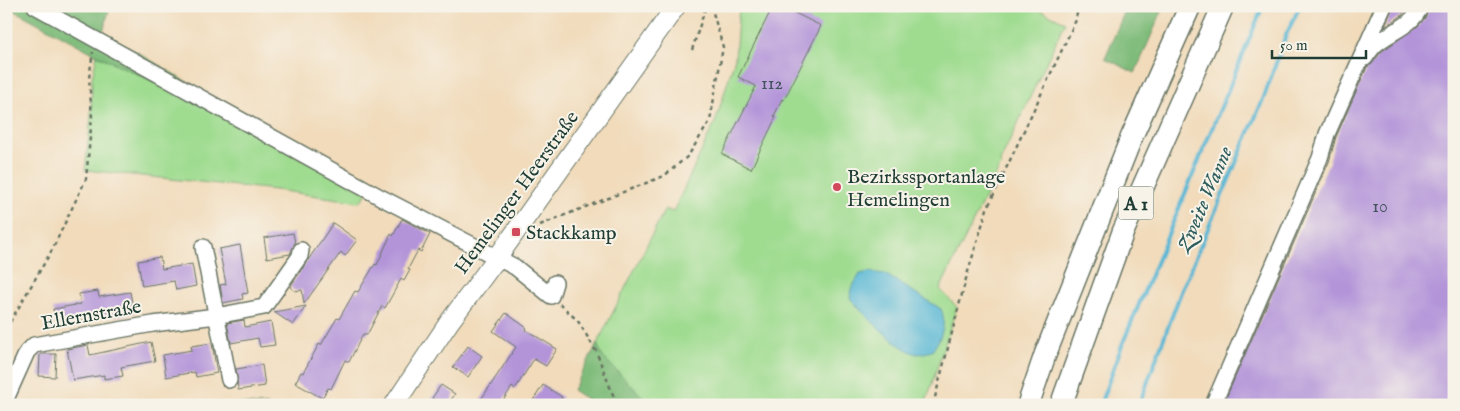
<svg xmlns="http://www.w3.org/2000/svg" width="1460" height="411" viewBox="0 0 1460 411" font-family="'IM FELL English',serif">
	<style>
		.green { fill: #9fdc90; stroke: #5f8c62 }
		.forest { fill: #7fbc7a; stroke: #4f7c57 }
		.water { fill: #56b7d5; stroke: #3a7a84 }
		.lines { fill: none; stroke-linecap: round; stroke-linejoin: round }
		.stream { stroke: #56b7d5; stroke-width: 4 }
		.building { fill: #b394d9 }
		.minor-casing { stroke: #687463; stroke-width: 18 }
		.major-casing { stroke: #687463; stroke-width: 21 }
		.highway-casing { stroke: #687463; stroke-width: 24 }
		.path { stroke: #687463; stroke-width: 2.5; stroke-dasharray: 4 4; stroke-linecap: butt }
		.minor { stroke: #fff; stroke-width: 15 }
		.major { stroke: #fff; stroke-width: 19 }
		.highway { stroke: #fff; stroke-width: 21 }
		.poi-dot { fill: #d1495b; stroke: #f7f3e8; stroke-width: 2 }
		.labels { text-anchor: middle; stroke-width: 4; stroke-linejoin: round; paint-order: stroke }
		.number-label { font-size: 18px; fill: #44535d }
		.shield { fill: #f7f3e8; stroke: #60746a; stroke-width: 1 }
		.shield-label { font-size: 19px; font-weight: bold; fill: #1f3d34 }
		.poi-label { font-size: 20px; fill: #1f3d34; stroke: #f7f3e8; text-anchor: start }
		.street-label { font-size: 20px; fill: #1f3d34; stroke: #f7f3e8 }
		.water-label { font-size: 21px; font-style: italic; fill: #2d5c5c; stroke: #f7f3e8 }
	</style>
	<rect width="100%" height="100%" fill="#f7f3e8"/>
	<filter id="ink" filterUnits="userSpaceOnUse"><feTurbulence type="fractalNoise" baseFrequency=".02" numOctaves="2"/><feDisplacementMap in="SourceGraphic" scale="10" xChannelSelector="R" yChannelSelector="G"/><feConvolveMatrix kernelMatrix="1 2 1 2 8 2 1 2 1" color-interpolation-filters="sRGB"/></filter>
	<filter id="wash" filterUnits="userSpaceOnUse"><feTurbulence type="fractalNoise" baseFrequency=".0096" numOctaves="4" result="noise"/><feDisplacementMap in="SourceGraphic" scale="20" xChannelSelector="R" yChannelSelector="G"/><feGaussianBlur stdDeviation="1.12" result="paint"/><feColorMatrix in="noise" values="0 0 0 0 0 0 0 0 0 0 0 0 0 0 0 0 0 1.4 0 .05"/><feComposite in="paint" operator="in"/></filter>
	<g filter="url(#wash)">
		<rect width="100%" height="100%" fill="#f1dbbb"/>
		<path class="green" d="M739 6H1032L1065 22 1000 162 1001 165 940 289 957 307 925 405H651L602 356 597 344 665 209 673 212 716 120 735 58Z
			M97 55 181 94 367 193 360 202 276 190 85 170 91 116 92 78Z
			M111 399 268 405H112Z"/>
		<path class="forest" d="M6 6H110L103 32 187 82 181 94 97 55Z
			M1127 6H1164L1135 73 1105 58Z
			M597 344 602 356 651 405H596L573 390Z"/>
		<path class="water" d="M869 272 885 274 941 309C947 323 941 339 932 351 928 352 921 354 917 354 898 350 863 313 850 298L851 289 860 274Z"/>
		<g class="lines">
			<path class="stream" d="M1100 405 1122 345 1263 6
				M1139 405 1181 292 1264 97 1286 35 1300 6"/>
		</g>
		<g id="blocks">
			<path class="building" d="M773 6H781L821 26 784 100 782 99 774 116 776 117 751 169 722 154 756 86 738 77Z
				M1393 6H1410L1401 16 1385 27Z
				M1430 6H1454V405H1223L1329 162 1336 137 1367 67 1372 64 1381 52 1418 26 1425 18Z
				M402 219 430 234 421 252 418 250 408 269 410 270 404 281 401 279 385 308 382 306 367 335 363 334 349 362 345 360 331 389 328 388 322 398 295 383 301 372 303 373 319 344 321 345 337 318 339 319 355 291 358 292 375 264 377 265 391 234 393 236Z
				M333 223 357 240 345 256 341 252 304 304 302 290 295 291 290 287Z
				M293 233 295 243 290 254 267 258 264 238Z
				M240 245 248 293 242 294 243 299 223 303 220 285 226 284 219 249Z
				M160 257 162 269 192 264 196 286 176 290 174 281 142 286 138 261Z
				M98 291 99 297 130 292 134 313 110 317V315L63 323 62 318 55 319 53 309 81 304 79 294Z
				M306 306 293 325 274 312Z
				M506 313 527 328 526 330 557 349 546 366 534 359 515 389 512 387 500 405H486L480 401 516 347 493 331Z
				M244 320 245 327 271 322 275 345 260 347 258 338 231 343 227 323Z
				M151 342 155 361 121 367 123 376 104 379V375L73 380 67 349 88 345 90 355Z
				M212 343 217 373 196 377 195 372 166 377 163 355 192 350 191 346Z
				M468 346 482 356 468 377 453 367Z
				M40 354H56L55 377 39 376Z
				M262 365 265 386 238 390 236 369Z
				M441 385 455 394 448 405H441L432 398Z
				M543 385 562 397 557 405H530Z"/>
		</g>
	</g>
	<g filter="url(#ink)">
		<use href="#blocks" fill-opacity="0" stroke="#687463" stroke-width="1"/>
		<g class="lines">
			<defs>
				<path id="minor" d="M35 6 382 198 515 267 551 296 555 283
					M1365 58C1368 54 1371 49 1375 45 1391 31 1412 27 1421 6
					M203 247 229 380
					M6 399 27 352 34 345 153 324 216 316 264 307 300 256 301 250
					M1213 405 1320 158 1327 134 1384 6"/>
				<path id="major" d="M394 405 450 321 497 258 676 6"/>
				<path id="highway" d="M1028 405 1045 355 1132 136 1190 6
					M1061 405 1123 232 1223 6"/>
			</defs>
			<use href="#minor" class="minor-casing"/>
			<use href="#major" class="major-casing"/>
			<use href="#highway" class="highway-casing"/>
			<path class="path" d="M692 50 706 6
				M540 225 664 176 688 156 710 121 723 47 711 6
				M560 304 578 321 596 351 617 405
				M6 329 52 250 86 179 92 117 89 78 93 52
				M933 405 967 275 987 209 1076 20 1078 6"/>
			<use href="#minor" class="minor"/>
			<use href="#major" class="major"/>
			<use href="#highway" class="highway"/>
		</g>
	</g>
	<g class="poi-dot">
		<circle cx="837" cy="187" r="5"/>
		<rect x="511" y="227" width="10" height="10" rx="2.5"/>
	</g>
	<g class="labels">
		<g class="number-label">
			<text x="772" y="89">112</text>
			<text x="1380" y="212">10</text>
		</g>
		<rect class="shield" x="1118.5" y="186.5" width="35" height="33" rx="4"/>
		<g class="shield-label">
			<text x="1136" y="210">A 1</text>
		</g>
		<g class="poi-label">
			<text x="847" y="183">Bezirkssportanlage<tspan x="847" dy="23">Hemelingen</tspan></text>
			<text x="526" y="239">Stackkamp</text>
		</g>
		<g class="street-label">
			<text transform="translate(516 192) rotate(-54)" y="7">Hemelinger Heerstraße</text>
			<text transform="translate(91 314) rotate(-10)" y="7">Ellernstraße</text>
		</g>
		<g class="water-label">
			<text transform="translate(1204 199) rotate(-67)" y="7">Zweite Wanne</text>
		</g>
	</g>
	<rect width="1460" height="411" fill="none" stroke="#f7f3e8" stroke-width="25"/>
	<path d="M1272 50v8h94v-8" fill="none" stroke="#1f3d34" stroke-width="2.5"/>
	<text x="1280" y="50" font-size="15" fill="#1f3d34" stroke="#f7f3e8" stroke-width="4" paint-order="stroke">50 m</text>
</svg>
